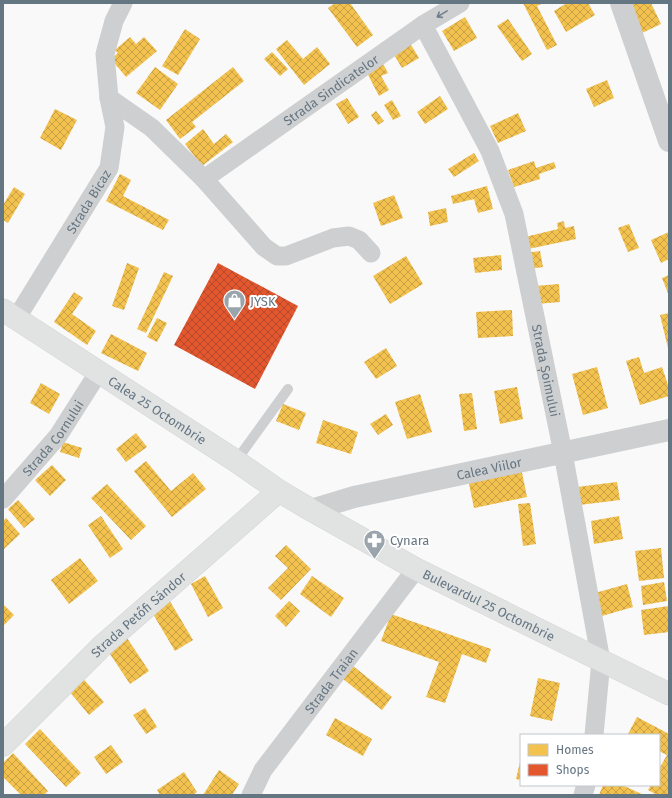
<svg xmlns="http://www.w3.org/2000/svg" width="672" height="798" viewBox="0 0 672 798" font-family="'Fira Sans',sans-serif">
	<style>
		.homes { fill: url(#homes-cross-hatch) }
		.shops { fill: url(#shops-cross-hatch) }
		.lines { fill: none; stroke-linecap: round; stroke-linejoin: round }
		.secondary-casing { stroke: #d5d6d7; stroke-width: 23 }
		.primary-casing { stroke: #d5d6d7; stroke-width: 23 }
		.service { stroke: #cecfd0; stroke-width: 10 }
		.minor { stroke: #cecfd0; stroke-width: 19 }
		.tertiary { stroke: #cecfd0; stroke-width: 22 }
		.secondary { stroke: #e1e2e2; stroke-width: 22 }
		.primary { stroke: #e1e2e2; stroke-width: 22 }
		.oneway { stroke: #707f8b }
		.labels { text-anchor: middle; stroke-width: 4; stroke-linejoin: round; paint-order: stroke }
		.street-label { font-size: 13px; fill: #657683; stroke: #fff }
		.poi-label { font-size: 13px; fill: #657683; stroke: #fff; text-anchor: start }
	</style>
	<defs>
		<pattern id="homes-cross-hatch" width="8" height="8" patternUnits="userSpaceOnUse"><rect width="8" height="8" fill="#f2c14e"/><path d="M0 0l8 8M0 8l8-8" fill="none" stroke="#c8a146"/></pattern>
		<pattern id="shops-cross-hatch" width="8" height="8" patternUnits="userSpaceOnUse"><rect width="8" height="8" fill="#e4572e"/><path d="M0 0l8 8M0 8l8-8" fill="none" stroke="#b24a2c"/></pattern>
	</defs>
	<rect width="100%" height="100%" fill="#f9f9f9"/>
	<path class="homes" d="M335 3H350L373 35 357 47 328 8Z
		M523 3H543L537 6 557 45 547 50Z
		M567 3H588L595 15 566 32 554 11Z
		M629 3H651L661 24 640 34Z
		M465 17 477 38 454 51 442 31Z
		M508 19 532 54 522 61 497 26Z
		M185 29 200 39 178 75 162 66Z
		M130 37 136 44 144 37 157 51 126 77 111 59 118 53 115 50Z
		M287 40 303 59 317 47 330 64 304 85 276 49Z
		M408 40 419 58 402 68 391 50Z
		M272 52 288 69 280 76 264 59Z
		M382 62 388 73 381 76 389 90 379 96 366 71Z
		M155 67 178 84 160 110 136 93Z
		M233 67 244 81 192 122 196 127 180 139 166 120Z
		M607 80 614 98 594 107 586 89Z
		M440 96 448 109 425 124 417 112Z
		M347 98 359 117 348 124 336 104Z
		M392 100 401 116 393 120 384 105Z
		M55 109 77 120 61 150 40 138Z
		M376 111 384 121 378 125 371 115Z
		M518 113 526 131 498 143 490 126Z
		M203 129 214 144 226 134 233 142 202 166 185 144Z
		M474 153 479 161 454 177 448 169Z
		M534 161 536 168 554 162 556 168 539 174 540 179 514 187 508 170Z
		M120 174 131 180 123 196 169 220 163 230 106 201Z
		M487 186 493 209 478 213 474 199 453 204 451 196Z
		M14 187 25 194 8 223 3 220V205Z
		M394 195 403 218 381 226 373 203Z
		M446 208 448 222 430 226 428 212Z
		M564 221 565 228 574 226 576 239 528 249 525 237 558 229 557 223Z
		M629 224 639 248 628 252 618 228Z
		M669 232V259L661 263 651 240Z
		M540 251 543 267 529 269 526 253Z
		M501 255 502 270 475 273 473 258Z
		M406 256 423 284 390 304 373 276Z
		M127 263 139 268 124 310 112 306Z
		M164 272 173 276 146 333 137 329Z
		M669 275V296L662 278Z
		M559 284 560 302 536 304 535 286Z
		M74 292 83 298 72 314 96 331 87 345 54 322Z
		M512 310 513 336 478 338 476 312Z
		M669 313V348H668L660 315Z
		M157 318 167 323 157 342 147 337Z
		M111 334 147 353 138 371 101 353Z
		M386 348 397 366 376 379 364 362Z
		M639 357 644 373 662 367 669 388V396L640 405 626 361Z
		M597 367 608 408 583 415 572 374Z
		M41 383 60 394 49 414 30 403Z
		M517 387 523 419 500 424 494 391Z
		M472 393 477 429 464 431 459 394Z
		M420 394 432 432 407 439 395 402Z
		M283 404 306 413 299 430 276 421Z
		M386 414 393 425 378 435 370 424Z
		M323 420 358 432 351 454 316 443Z
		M136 433 147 447 126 462 116 449Z
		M63 442 82 448 79 458 60 452Z
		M146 461 171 491 193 473 206 489 172 517 134 471Z
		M52 465 66 480 50 496 35 480Z
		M521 468 527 497 474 508 468 479Z
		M617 482 620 500 579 505 577 487Z
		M107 484 146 526 131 540 91 498Z
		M18 500 35 519 24 528 8 509Z
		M530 503 536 544 523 546 518 504Z
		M101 516 123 549 110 558 88 525Z
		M619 516 623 539 594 544 591 521Z
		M6 518 20 534 3 550V521Z
		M286 545 311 569 281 600 268 588 288 568 275 556Z
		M661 548 664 578 639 581 635 551Z
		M80 558 98 581 69 604 51 580Z
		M205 576 223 608 208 617 191 584Z
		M312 576 344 598 331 617 300 594Z
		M664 582 667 601 643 605 641 586Z
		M627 584 633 607 602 616 595 593Z
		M168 598 193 640 175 651 150 609Z
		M289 601 300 611 286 627 275 616Z
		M3 604 14 615 3 626Z
		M669 606V632L644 635 641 610Z
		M391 614 491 649 486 663 462 654 445 703 426 697 439 662 381 641Z
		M123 632 149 671 130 684 104 645Z
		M348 662 392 697 382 710 338 675Z
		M78 673 104 702 89 715 64 685Z
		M538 678 560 683 552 721 530 716Z
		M145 708 157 727 146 734 133 715Z
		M637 717 669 734V795H657L648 790 651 785H659V769L667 755 659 751V735L628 734Z
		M335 718 372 739 363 756 326 735Z
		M40 729 81 773 66 787 25 744Z
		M111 745 123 762 106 774 94 757Z
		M13 753 48 791 44 795H21L3 777V763Z
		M520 762H521V780L516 779Z
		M219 770 239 784 232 795H203Z
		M184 772 197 792 193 795H160L157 790Z
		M603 785H622L644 795H599Z"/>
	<path class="shops" d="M218 263 298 306 255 389 174 345Z"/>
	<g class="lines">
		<defs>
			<g id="secondary">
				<path id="s7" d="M3 745 102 646 279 491"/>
			</g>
			<g id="primary">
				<path id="s8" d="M3 310 236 461 279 491 311 510 416 569 669 694"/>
			</g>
		</defs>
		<use href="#secondary" class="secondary-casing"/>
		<use href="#primary" class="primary-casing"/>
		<path class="service" d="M236 461 288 389"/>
		<g class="minor">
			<path id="s1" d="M423 25 490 151 514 214 563 453 601 661 594 735"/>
			<path d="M109 98 152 128 204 179 264 247 277 256H286L333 238 349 236 359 240 371 253"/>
			<path id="s2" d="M204 179 423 25 460 3"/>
			<path id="s3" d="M16 319 109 168 115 127 109 98 105 54 114 21 123 3"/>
			<path id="s4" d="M3 499 58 436 98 373"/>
			<path id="s5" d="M251 795 263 770 416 569"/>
			<path d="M583 795 586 785"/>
		</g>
		<g class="tertiary">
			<path d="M621 3 669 141"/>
			<path id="s6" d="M311 510 354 497 669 430"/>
		</g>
		<use href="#secondary" class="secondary"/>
		<use href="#primary" class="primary"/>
	</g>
	<defs><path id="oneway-shaft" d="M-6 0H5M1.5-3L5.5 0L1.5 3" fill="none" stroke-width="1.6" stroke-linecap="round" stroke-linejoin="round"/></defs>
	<use class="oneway" href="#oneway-shaft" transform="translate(442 14) rotate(149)"/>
	<defs>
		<symbol id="shop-pin" viewBox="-11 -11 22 30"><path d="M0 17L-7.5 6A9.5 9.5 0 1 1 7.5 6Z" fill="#99a4ac" stroke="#fff"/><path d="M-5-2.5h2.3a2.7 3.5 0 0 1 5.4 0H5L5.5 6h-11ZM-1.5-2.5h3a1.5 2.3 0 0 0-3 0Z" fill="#fff"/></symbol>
		<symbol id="pharmacy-pin" viewBox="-11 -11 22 30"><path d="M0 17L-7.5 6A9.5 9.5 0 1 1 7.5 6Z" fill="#99a4ac" stroke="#fff"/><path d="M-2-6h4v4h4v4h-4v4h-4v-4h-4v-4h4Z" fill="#fff"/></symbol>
	</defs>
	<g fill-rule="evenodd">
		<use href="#shop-pin" x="222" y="288" width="25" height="34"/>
		<use href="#pharmacy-pin" x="362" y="528" width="25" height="34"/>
	</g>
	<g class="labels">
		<g class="street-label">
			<text dy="5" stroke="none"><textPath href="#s2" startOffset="155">Strada Sindicatelor</textPath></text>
			<text dy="5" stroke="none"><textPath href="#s3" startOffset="138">Strada Bicaz</textPath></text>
			<text dy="5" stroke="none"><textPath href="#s1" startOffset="370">Strada Șoimului</textPath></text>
			<text dy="5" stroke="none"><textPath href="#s8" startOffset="184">Calea 25 Octombrie</textPath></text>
			<text dy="5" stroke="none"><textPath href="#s4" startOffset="79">Strada Cornului</textPath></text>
			<text dy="5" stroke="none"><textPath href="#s6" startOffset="183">Calea Viilor</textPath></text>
			<text dy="5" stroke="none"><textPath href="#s8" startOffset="569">Bulevardul 25 Octombrie</textPath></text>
			<text dy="5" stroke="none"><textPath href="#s7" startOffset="188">Strada Petőfi Sándor</textPath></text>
			<text dy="5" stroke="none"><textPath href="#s5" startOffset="140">Strada Traian</textPath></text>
		</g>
		<g class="poi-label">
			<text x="250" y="306">JYSK</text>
			<text x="390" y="545">Cynara</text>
		</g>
	</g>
	<rect width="672" height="798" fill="none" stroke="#657683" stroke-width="8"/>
	<rect x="520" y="734" width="140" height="52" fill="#ffffff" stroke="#c1c8cd"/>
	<rect x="528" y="744" width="20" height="12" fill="#f2c14e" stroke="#c1c8cd"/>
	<text x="556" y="754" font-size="12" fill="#657683">Homes</text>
	<rect x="528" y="764" width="20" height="12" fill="#e4572e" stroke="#c1c8cd"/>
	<text x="556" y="774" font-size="12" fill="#657683">Shops</text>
</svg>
